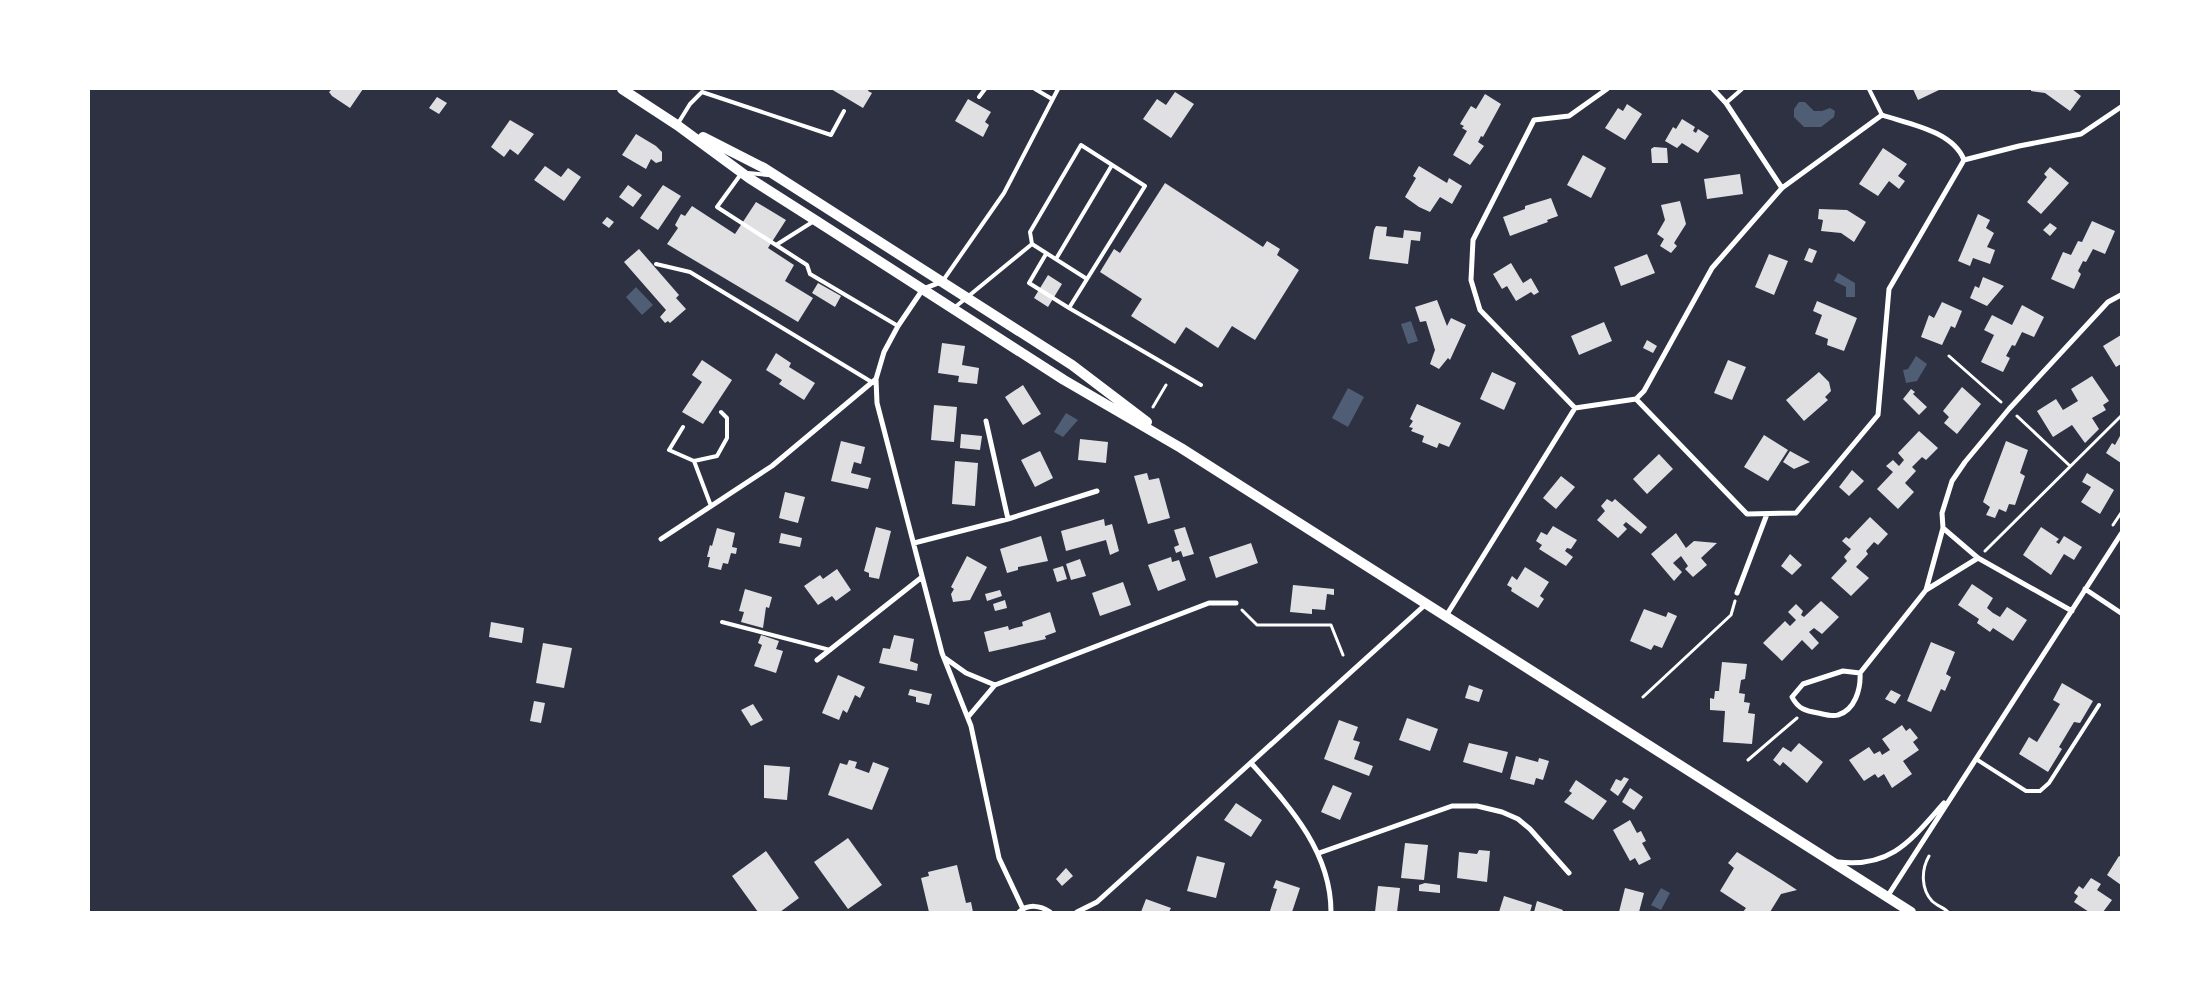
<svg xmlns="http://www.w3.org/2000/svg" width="2210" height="1001" viewBox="0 0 2210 1001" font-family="'Open Sans',sans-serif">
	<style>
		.water { fill: #4f5d75 }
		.building { fill: #e0e0e3 }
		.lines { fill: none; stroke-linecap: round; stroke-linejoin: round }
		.path { stroke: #fff; stroke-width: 3 }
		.service { stroke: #fff; stroke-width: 4 }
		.minor { stroke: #fff; stroke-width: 5 }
		.secondary { stroke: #fff; stroke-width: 10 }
	</style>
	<rect width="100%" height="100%" fill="#2d3142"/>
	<path class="water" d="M1799 102H1805L1814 111H1822L1830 108 1835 111 1834 117 1821 127H1804L1794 117V109Z
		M1838 273 1855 283V297H1846V287L1834 281Z
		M636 287 653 305 642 315 626 297Z
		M1411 321 1418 341 1408 344 1401 324Z
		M1916 356 1927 364 1917 381 1906 383 1903 370 1908 369Z
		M1348 388 1364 397 1348 427 1332 418Z
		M1066 413 1078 420 1063 437 1054 432Z
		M1661 888 1670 893 1661 910 1651 905Z"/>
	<path class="building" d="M332 89H363L350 108 332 96 329 92Z
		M831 89H869L868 91 872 93 863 108Z
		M1913 89H1938L1939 90 1918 100Z
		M2031 89H2072L2081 96 2070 111 2045 93 2031 91Z
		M1175 92 1194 104 1171 138 1143 119 1157 99 1166 105Z
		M1485 94 1501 104 1483 137 1481 136 1478 142 1484 146 1470 165 1453 155 1467 131 1462 128 1464 126 1460 124 1471 106 1476 109Z
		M437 97 447 103 439 114 429 108Z
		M968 99 991 112 985 122 989 125 983 137 955 121Z
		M1627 104 1642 114 1625 140 1605 128 1618 108 1623 111Z
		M1682 119 1695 127 1693 131 1696 133 1698 129 1709 136 1698 153 1682 143 1677 148 1665 141 1673 127 1676 129Z
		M510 120 534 134 518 155 510 149 504 157 491 147Z
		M636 134 656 146 662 152V161L656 163 651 159 646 169 622 155Z
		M1654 147 1667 148 1668 163H1652L1651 149Z
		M1883 148 1907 164 1898 176 1905 181 1899 189 1889 181 1878 196 1859 184Z
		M1583 155 1606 168 1591 198 1567 185Z
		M545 166 561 177 568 168 581 177 564 201 534 180Z
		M1419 166 1447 183 1449 178 1462 186 1452 204 1440 197 1430 212 1419 207 1405 197 1416 178 1413 176Z
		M2050 167 2069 183 2041 214 2027 202 2047 177 2044 174Z
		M1740 174 1743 194 1707 199 1704 179Z
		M1165 183 1263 247 1267 241 1280 249 1277 255 1299 270 1255 340 1232 326 1218 348 1186 327 1175 344 1131 316 1142 299 1100 272 1114 249 1120 253Z
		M628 185 642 195 633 207 619 197Z
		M663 185 681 196 658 230 640 218Z
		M1551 198 1558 216 1547 220 1548 222 1510 236 1503 217 1525 209V206Z
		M1680 201 1686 224 1674 243 1677 246 1671 253 1660 246 1664 239 1657 234 1665 220 1661 205Z
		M756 202 786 220 768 248 794 265 785 281 813 298 798 322 667 244 678 228 675 225 681 214 685 216 692 206 735 234Z
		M1819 209 1847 210 1866 222 1854 242 1841 233 1821 231 1823 220 1818 219Z
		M1978 214 1990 220 1986 228 1994 233 1987 247 1995 250 1990 264 1973 258 1970 266 1958 261Z
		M607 217 614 222 609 228 602 223Z
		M2092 221 2115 231 2105 254 2093 249 2086 262 2083 261 2078 271 2081 274 2074 289 2051 279 2063 252 2071 255 2078 241 2082 242Z
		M2050 223 2057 228 2050 236 2043 230Z
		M1376 226 1387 227 1386 236 1403 238 1404 230 1421 232 1420 241 1411 240 1408 264 1369 259 1374 230Z
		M1809 248 1817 251 1812 263 1804 260Z
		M639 249 679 295 676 298 686 309 670 323 668 321 665 323 660 317 666 310 624 262Z
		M1647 254 1655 273 1621 286 1614 267Z
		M1769 254 1788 261 1774 295 1755 287Z
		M1511 263 1523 283 1531 278 1539 292 1534 295 1531 292 1516 301 1507 286 1502 289 1493 274Z
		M1048 275 1062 284 1048 307 1034 298Z
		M1983 277 2004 286 1987 306 1970 298 1975 286 1979 288Z
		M818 283 841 296 835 307 812 293Z
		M1437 300 1447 326 1451 318 1466 325 1450 360 1448 358 1439 369 1430 364 1435 350 1426 321 1420 322 1415 307Z
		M1817 301 1857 318 1844 351 1827 345 1828 339 1815 334 1822 315 1813 311Z
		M1942 302 1962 311 1955 328 1951 326 1942 345 1921 337 1929 315 1934 318Z
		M2022 305 2044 317 2034 337 2022 332 2015 346 2012 345 2006 356 2010 358 2003 372 1981 362 1994 335 1984 330 1992 315 2012 325Z
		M1604 322 1612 341 1579 355 1571 336Z
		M2121 335V364L2116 367 2103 346Z
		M1647 340 1657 346 1653 353 1643 348Z
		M942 343 965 346 962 365 979 368 977 384 958 382 959 376 938 373Z
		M776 353 791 363 789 367 815 383 804 400 779 384 782 380 766 370Z
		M702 360 732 380 703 424 682 412 702 382 692 375Z
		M1728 360 1746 367 1732 400 1714 393Z
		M1492 372 1516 383 1504 410 1480 399Z
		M1819 372 1829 382 1831 391 1825 397 1828 400 1804 421 1786 400Z
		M2092 376 2109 401 2103 405 2106 410 2092 418 2099 429 2085 443 2072 425 2053 437 2037 411 2056 399 2063 410 2078 401 2071 389Z
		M1023 385 1041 414 1023 425 1005 397Z
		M1962 387 1981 404 1957 434 1944 423 1949 417 1943 411Z
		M1911 389 1915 392 1913 394 1927 407 1919 415 1903 399Z
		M1417 404 1461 423 1449 447 1439 443 1437 448 1422 442 1424 436 1411 431 1413 428 1409 427 1413 421 1410 419Z
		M934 405 957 407 954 442 931 440Z
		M1919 431 1938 448 1926 460 1922 457 1912 467 1916 471 1905 483 1914 492 1898 509 1877 489 1893 472 1886 466 1893 460 1899 466 1904 460 1898 453Z
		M961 434 982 436 980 450 960 448Z
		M2121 434V463L2106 453 2112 443 2115 445Z
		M1764 435 1788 450 1768 481 1744 467Z
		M1080 439 1108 442 1106 463 1078 460Z
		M841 441 865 447 861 464 854 462 851 473 871 478 868 489 831 481Z
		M2006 441 2028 450 2020 473 2025 476 2015 505 2009 504 2006 512 1999 509 1995 518 1986 515 1990 507 1983 502Z
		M1040 451 1053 478 1035 487 1021 460Z
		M1790 451 1810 462 1794 469 1783 462Z
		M1659 454 1673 469 1647 494 1633 479Z
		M955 461 978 463 975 506 952 504Z
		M1852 470 1864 481 1849 496 1839 487Z
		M1147 473 1149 480 1159 478 1170 518 1148 524 1134 476Z
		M2087 473 2114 490 2100 514 2081 502 2091 487 2082 482Z
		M1561 476 1575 487 1556 509 1543 498Z
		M785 492 805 497 798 523 779 518Z
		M1607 499 1612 502 1615 499 1647 527 1641 534 1626 522 1623 525 1627 529 1618 538 1597 520 1605 511 1601 506Z
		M1870 517 1888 534 1878 545 1874 542 1866 551 1868 554 1856 567 1869 578 1851 596 1831 578 1847 561 1844 557 1851 549 1842 541 1846 537 1849 539Z
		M1104 519 1105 526 1112 524 1119 551 1110 555 1106 540 1066 551 1061 531Z
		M1553 526 1577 540 1571 549 1567 548 1565 551 1573 557 1566 566 1539 549 1542 545 1536 541 1541 532 1547 535Z
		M876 527 891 531 879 579 869 577V573L864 571Z
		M1185 527 1194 554 1183 557 1181 551 1176 553 1174 547 1179 545 1174 530Z
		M2041 527 2059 539 2056 542 2059 544 2064 536 2082 547 2074 560 2064 554 2051 575 2023 555Z
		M717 528 735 533 732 547 737 548 736 554 731 553 728 564 723 563 721 570 708 567 710 557H707L710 545 712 546Z
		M781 533 802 538 800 547 779 543Z
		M1676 533 1686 548 1694 541 1717 543 1701 558 1707 565 1693 577 1685 569 1688 566 1681 556 1673 563 1682 572 1674 581 1651 554Z
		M1041 536 1048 561 1018 567V570L1007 573 1000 549Z
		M1251 543 1258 563 1216 578 1209 557Z
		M1790 554 1802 565 1792 575 1781 566Z
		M967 556 987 567 970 600 953 602 951 594 954 589 951 587Z
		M1171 557 1172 562 1179 560 1186 580 1158 591 1148 565Z
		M1080 559 1086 576 1071 580 1066 564Z
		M1063 566 1067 579 1057 582 1053 569Z
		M1525 567 1549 582 1540 596 1544 599 1538 608 1511 591 1512 588 1507 585 1512 576 1517 580Z
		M837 569 851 590 836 601 832 596 818 605 804 586 820 575 823 579Z
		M1123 582 1131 605 1100 616 1092 593Z
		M1972 584 1993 598 1987 608 1993 613 2000 617 2007 607 2027 620 2013 641 1993 628 1990 632 1977 623 1979 619 1958 605Z
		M1293 585 1334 589V595L1327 594 1325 610 1312 609V614L1290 612Z
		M745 589 772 597 769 608 766 607 763 628 741 622 744 612 739 611Z
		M1000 590 1002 596 987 601 985 594Z
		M1005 600 1007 608 995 611 993 604Z
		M1821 601 1839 617 1822 634 1814 628 1809 632 1819 643 1812 650 1802 640 1782 661 1763 643 1785 621 1790 626 1796 620 1788 612 1796 604 1803 611 1801 615 1804 617Z
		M1644 609 1666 617 1668 612 1677 616 1662 648 1654 645 1651 650 1630 641Z
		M1050 612 1056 632 1045 636 1046 639 989 652 984 632 1008 626 1009 630 1015 628 1023 626 1022 622Z
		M491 622 524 628 522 643 489 637Z
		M761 635 779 641 776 649 783 651 776 673 754 666 762 645 758 643Z
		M894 635 914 639 910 661 918 664 917 671 879 663 883 648 890 649Z
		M1931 642 1955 652 1946 674 1951 677 1945 691 1941 689 1931 712 1907 701Z
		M543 643 572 648 564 688 536 683Z
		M1722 662 1747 664 1745 679 1741 680 1739 693 1745 694 1744 702 1750 703 1748 713 1755 714 1752 744 1723 742 1725 711 1710 710V698L1714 699 1715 691H1719Z
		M838 675 865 687 860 698 855 695 847 713 843 710 839 720 822 713Z
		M2062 683 2093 701 2080 723 2074 722 2059 747 2062 749 2048 772 2019 754 2029 737 2037 742 2060 704 2053 700Z
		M1469 685 1483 690 1479 702 1465 698Z
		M910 689 932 694 929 705 916 702V697L908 695Z
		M1891 690 1901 695 1895 704 1885 699Z
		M534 701 545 703 541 723 530 721Z
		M753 704 763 720 751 726 741 710Z
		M1407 718 1438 729 1430 751 1399 740Z
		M1339 720 1358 727 1353 740 1360 742 1354 759 1373 766 1369 776 1324 759Z
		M1902 725 1906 731 1910 728 1918 738 1913 742 1919 750 1903 761 1912 774 1892 788 1884 774 1878 778 1875 774 1864 781 1849 760 1869 747 1874 754 1880 751 1882 755 1890 750 1882 739Z
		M1469 743 1508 752 1502 773 1463 762Z
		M1799 743 1823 762 1807 783 1783 762 1780 766 1773 760 1783 747 1791 752Z
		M1516 756 1538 762 1539 758 1549 761 1543 780 1536 778 1534 785 1510 779Z
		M849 760 857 762 855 768 869 773 873 762 889 768 872 810 828 795 840 763 847 765Z
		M764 765 790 767 787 800 764 798Z
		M1624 777 1629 779 1618 796 1610 790 1616 779 1621 781Z
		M1576 780 1607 801 1593 820 1564 802 1572 793 1569 791Z
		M1333 785 1352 793 1340 820 1321 812Z
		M1630 788 1643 797 1634 810 1622 802Z
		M1236 803 1262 820 1251 837 1224 820Z
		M1630 820 1637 833 1641 831 1646 841 1642 843 1651 859 1639 865 1635 858 1630 861 1613 830Z
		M848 838 882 885 848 909 814 862Z
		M1405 843 1428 845 1424 880 1401 878Z
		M1479 850 1490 851 1487 882 1457 878 1459 852 1477 854Z
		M766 851 799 898 780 912H758L732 876Z
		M1737 852 1774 875 1797 890 1781 894 1770 912H1743L1746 908 1720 891 1734 868 1728 863Z
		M1197 856 1225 863 1216 898 1187 891Z
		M2119 856 2121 857V885L2107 875Z
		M957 865 966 903 971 902 973 912H929L921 878 929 876 928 872Z
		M1066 868 1073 876 1062 886 1056 879Z
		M2091 878 2101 884 2097 890 2112 900 2103 912H2089L2074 902 2078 896 2074 893 2079 886 2083 889Z
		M1276 880 1300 888 1292 912 1270 911 1277 889 1273 888Z
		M1425 883 1440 885V893L1419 891V885Z
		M1378 886 1400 888 1397 912H1375Z
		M1625 888 1644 893 1639 912H1619Z
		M1504 896 1532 905 1530 912H1499Z
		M1146 899 1171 908 1169 912H1141Z
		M1537 901 1563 910 1562 912H1534Z"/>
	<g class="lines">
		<path class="path" d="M1949 356 2001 402
			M1153 407 1166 385
			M2017 416 2069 465
			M2113 525 2121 513
			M1985 551 2121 416
			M1242 610 1257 625H1331L1343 655
			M1643 697 1731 615 1735 601
			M1748 760 1797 718
			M1929 856C1921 870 1921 889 1932 901 1937 906 1945 908 1948 912"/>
		<path class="service" d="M1035 89 1052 99
			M1869 89 1882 115
			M979 97 985 89
			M1726 103 1742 89
			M677 125 690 104 702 92 831 135 844 111
			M748 173 768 175
			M741 174 717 207 807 265 810 274 898 326
			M1032 244 1030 232 1081 145 1145 186 1069 308 1201 385
			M776 245 814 221
			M1046 254 1029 283 1069 308
			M1056 259 1112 165
			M656 264 690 272 870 381
			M942 282 1004 193 1058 89
			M954 308 1032 244 1087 279
			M683 427 669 450 694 461 711 506
			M694 461 717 456 727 438V418L721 412
			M722 622 830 650
			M1976 759 2026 791H2040L2049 783 2099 705"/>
		<path class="minor" d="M1713 89 1726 103 1782 188
			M1964 160 2019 146 2081 134 2121 107
			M941 282 923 289 898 326 884 352 876 379 877 403 942 653 971 726 999 858 1023 909
			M1636 399 1747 514 1796 513 1878 415 1889 289 1964 160
			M1575 408 1480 310 1471 280 1473 240 1534 120 1569 116 1607 89
			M986 421 1008 519
			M1943 528 1978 558 2072 611
			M661 539 772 466 876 379
			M914 543 1008 519 1097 491
			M2085 589 2121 613
			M1926 590 1943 528 1942 513 1952 481 1965 462 2009 409 2108 302 2121 295
			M1737 593 1767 514
			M1446 616 1575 408 1636 399 1644 391 1712 268 1782 188 1882 115C1909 124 1953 131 1964 160
			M945 658 966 673 995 685
			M817 660 922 577
			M1860 673C1861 689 1855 710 1838 715 1832 717 1823 714 1818 713 1806 711 1798 709 1792 697L1803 684 1843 671 1860 673 1926 590 1978 558
			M968 717 995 685 1209 603H1236
			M1251 763C1289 806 1331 851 1331 912
			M1319 853 1452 806H1477L1502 812 1518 819 1530 829 1569 873
			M1838 862C1892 868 1911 840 1944 803
			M1887 897 2121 534
			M1019 912C1028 904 1040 905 1050 912
			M1077 912 1097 902 1426 604"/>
		<path class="secondary" d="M622 89 677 125 749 178 815 220 1064 380 1181 448 1911 912
			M703 137 764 168 1072 365 1147 422"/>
	</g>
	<rect width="2210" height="1001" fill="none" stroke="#ffffff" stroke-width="180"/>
</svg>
